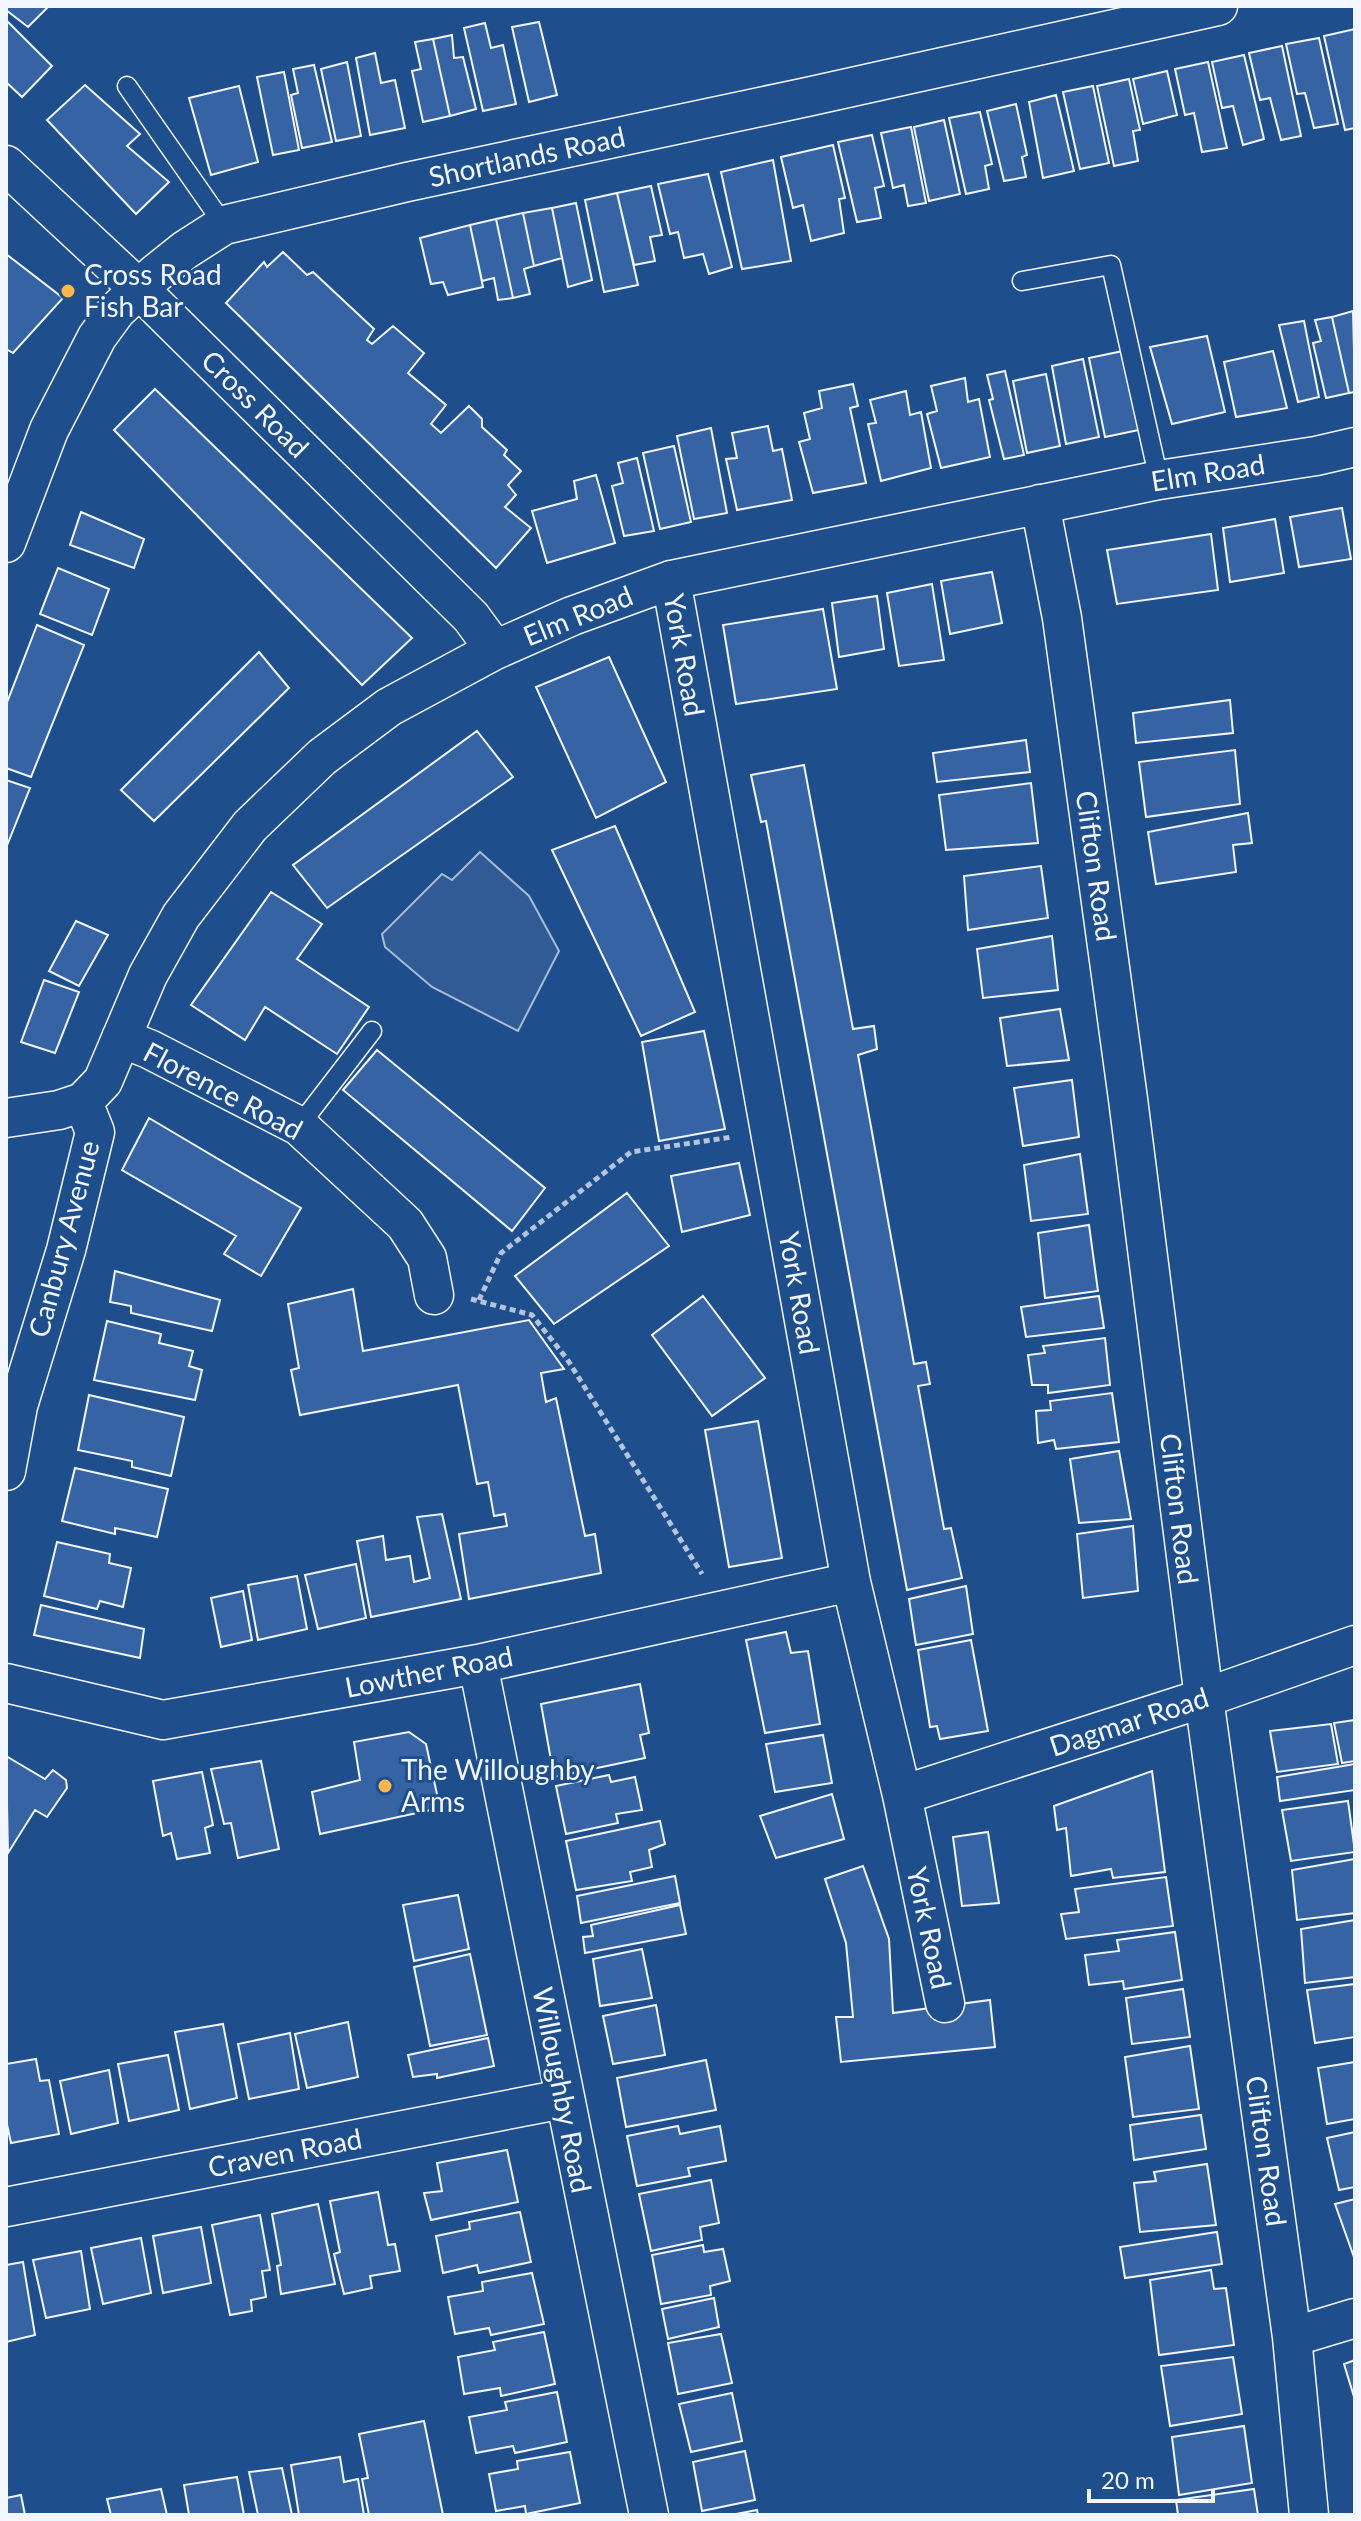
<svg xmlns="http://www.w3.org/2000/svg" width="1361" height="2521" viewBox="0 0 1361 2521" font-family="Lato,sans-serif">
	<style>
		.green { fill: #305b95; stroke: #a8bbd7; stroke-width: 2 }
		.building { fill: #3563a3; stroke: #f2f6ff; stroke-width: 2 }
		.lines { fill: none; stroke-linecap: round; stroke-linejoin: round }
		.lane-casing { stroke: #f2f6ff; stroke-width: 21 }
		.street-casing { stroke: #f2f6ff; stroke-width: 41 }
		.path { stroke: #b3c4dc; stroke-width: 5; stroke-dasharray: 6 4; stroke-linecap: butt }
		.lane { stroke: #1f4e8c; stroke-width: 18 }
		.street { stroke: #1f4e8c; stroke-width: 38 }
		.poi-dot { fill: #ffb74d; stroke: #1f4e8c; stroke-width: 3 }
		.labels { text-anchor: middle; stroke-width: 6; stroke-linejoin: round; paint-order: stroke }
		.street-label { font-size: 28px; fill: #f2f6ff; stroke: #1f4e8c }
		.poi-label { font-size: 28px; fill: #f2f6ff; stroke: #1f4e8c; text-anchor: start }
	</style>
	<rect width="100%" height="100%" fill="#1f4e8c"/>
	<path class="green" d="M480 852 529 896 559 951 518 1031 432 987 385 947 382 934 442 874 452 880Z"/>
	<path class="building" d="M6 6H49L28 27 6 10Z
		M6 20 52 66 22 97 6 82Z
		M539 22 557 95 529 102 512 27Z
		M485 23 491 48 503 45 516 104 483 111 464 28Z
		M1355 29V128L1345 130 1324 36Z
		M452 35 454 58 463 57 476 109 450 116 433 39Z
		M1319 38 1338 124 1314 128 1305 93 1297 94 1286 44Z
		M433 39 450 116 423 122 412 71 421 69 415 42Z
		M1282 46 1301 136 1281 140 1270 98 1260 100 1249 53Z
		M375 53 381 83 395 80 405 128 370 135 356 58Z
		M1244 55 1264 139 1243 145 1233 106 1222 108 1212 62Z
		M347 62 361 136 336 141 321 69Z
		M1208 62 1227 148 1202 152 1194 113 1185 115 1175 69Z
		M314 65 332 142 302 148 291 95 298 93 293 69Z
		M1167 71 1177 115 1143 124 1133 79Z
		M284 72 299 150 273 155 257 77Z
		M1129 79 1140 130 1133 131 1138 161 1114 166 1097 86Z
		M85 85 140 134 127 146 169 182 136 214 47 120Z
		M239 86 258 162 211 175 189 98Z
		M1093 86 1109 163 1080 169 1063 92Z
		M1056 95 1074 171 1043 178 1029 102Z
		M1016 104 1027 155 1022 157 1026 177 1004 181 987 111Z
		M980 112 992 164 985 166 989 189 966 194 949 118Z
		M944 120 960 194 929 201 914 127Z
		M911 127 926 203 908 206 904 185 893 188 881 133Z
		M872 135 884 186 875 188 881 218 857 222 838 142Z
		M833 145 845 198 839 199 844 233 811 241 803 205 793 208 781 157Z
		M773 160 791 261 742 269 721 172Z
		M708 174 732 267 709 274 703 254 684 258 678 232 670 234 658 184Z
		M651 186 662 235 650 237 655 261 634 265 617 193Z
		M617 193 638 285 604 292 585 200Z
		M576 203 592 280 568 287 552 208Z
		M552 208 562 258 534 266 523 213Z
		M523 213 534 266 524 269 530 294 513 298 496 219Z
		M496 219 513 298 498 300 494 278 482 281 470 225Z
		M470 225 483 287 448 295 443 282 431 284 420 238Z
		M283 252 307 275 313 272 374 329 367 340 372 344 393 326 424 353 408 373 446 405 431 424 441 433 469 406 482 419V427L507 450 504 455 521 471 508 485 516 495 505 507 531 528 496 568 226 303 264 262 267 267Z
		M6 254 63 298 13 353 6 349Z
		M1353 311 1355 392 1349 393 1332 317Z
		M1332 317 1349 393 1326 398 1313 343 1321 341 1315 320Z
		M1304 321 1319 397 1298 402 1279 325Z
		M1207 336 1225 412 1172 424 1150 347Z
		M1123 351 1139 430 1105 437 1089 358Z
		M1273 351 1287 408 1236 417 1224 362Z
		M1083 359 1099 437 1066 444 1052 366Z
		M1005 371 1024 455 1004 459 989 400 993 399 987 375Z
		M1046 374 1060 446 1027 453 1013 381Z
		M965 378 968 402 979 399 990 457 941 468 927 414 937 411 931 386Z
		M853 384 858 406 850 408 866 483 813 493 799 442 810 439 804 413 822 408 819 391Z
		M155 389 412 638 362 685 114 430Z
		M906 391 910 415 921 412 931 468 881 481 868 424 876 423 870 400Z
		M768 426 773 451 782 449 792 500 737 510 726 459 737 458 732 433Z
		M711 428 727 513 694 519 677 436Z
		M674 446 691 522 660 529 643 453Z
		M637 458 654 531 624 536 612 486 623 483 618 463Z
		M596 475 615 543 547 563 532 511 577 499 574 481Z
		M1342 508 1351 559 1299 567 1290 517Z
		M81 512 144 539 134 568 70 545Z
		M1275 519 1284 573 1230 582 1223 528Z
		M1211 534 1218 590 1117 604 1107 550Z
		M58 568 109 589 92 635 40 614Z
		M992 572 1002 623 950 634 941 581Z
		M932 584 944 660 899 666 887 593Z
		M877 596 884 649 839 657 832 603Z
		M823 609 837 689 736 704 723 625Z
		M37 625 84 645 31 777 6 768V705Z
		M259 652 289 688 154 821 121 790Z
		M609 657 666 782 596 818 536 687Z
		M1230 700 1233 733 1136 743 1133 713Z
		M477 731 513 777 327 908 293 865Z
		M1026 740 1030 772 937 782 933 753Z
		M1235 750 1240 804 1146 817 1139 762Z
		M804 765 853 1029 874 1026 877 1049 858 1055 914 1364 926 1362 930 1384 918 1386 944 1529 951 1528 962 1578 907 1590 766 821 761 822 751 775Z
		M6 780 30 788 6 848Z
		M1031 783 1038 843 946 850 939 795Z
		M1248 813 1252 843 1233 845 1236 872 1156 884 1148 832Z
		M615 826 695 1012 641 1036 552 850Z
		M1041 866 1048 918 968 930 964 876Z
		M271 892 322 924 297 959 369 1007 337 1054 265 1007 245 1040 191 1005Z
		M76 921 108 935 79 986 49 971Z
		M1052 936 1058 990 983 998 977 949Z
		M44 980 79 992 55 1053 21 1042Z
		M1060 1009 1069 1060 1007 1066 1000 1018Z
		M704 1031 725 1129 659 1141 642 1042Z
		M377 1050 545 1188 512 1231 343 1090Z
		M1072 1080 1079 1137 1023 1146 1014 1088Z
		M149 1118 301 1208 261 1276 224 1254 236 1236 122 1170Z
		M1080 1154 1088 1214 1031 1221 1024 1165Z
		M739 1163 750 1215 682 1232 671 1176Z
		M627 1193 669 1246 554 1324 515 1276Z
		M1089 1225 1098 1291 1045 1298 1038 1233Z
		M115 1271 220 1300 212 1331 131 1313V1306L110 1302Z
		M353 1289 363 1351 529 1320 564 1369 541 1373 546 1402 556 1398 585 1536 595 1534 601 1573 469 1599 459 1534 507 1526 505 1514 494 1516 488 1482 477 1484 458 1385 300 1415 291 1370 299 1368 288 1304Z
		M703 1296 765 1378 712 1416 652 1335Z
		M1099 1296 1104 1328 1026 1337 1021 1307Z
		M107 1321 161 1334 159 1343 193 1351 189 1366 202 1370 195 1400 94 1380Z
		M1105 1338 1110 1385 1048 1393V1385H1032L1028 1355 1045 1353 1043 1346Z
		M1112 1393 1119 1442 1056 1449 1054 1440 1038 1443 1036 1411 1051 1410 1050 1401Z
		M89 1395 184 1417 171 1476 132 1467V1461L78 1450Z
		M758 1421 782 1558 729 1567 705 1430Z
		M1119 1451 1131 1519 1079 1523 1070 1459Z
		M75 1468 168 1489 157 1537 115 1528V1534L62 1521Z
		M442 1514 461 1599 371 1617 357 1541 383 1536 386 1560 410 1556 414 1582 430 1578 417 1517Z
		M1133 1526 1138 1591 1083 1598 1077 1534Z
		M57 1542 110 1554 109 1563 131 1568 123 1607 100 1601 97 1609 44 1596Z
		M356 1564 366 1618 318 1629 305 1575Z
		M297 1576 307 1629 258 1640 248 1585Z
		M966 1586 973 1634 916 1645 909 1599Z
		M243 1591 252 1640 221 1647 211 1598Z
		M41 1605 144 1629 140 1658 34 1635Z
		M786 1632 791 1653 808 1651 820 1724 765 1733 746 1640Z
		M971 1640 988 1731 940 1739 937 1726 930 1727 918 1650Z
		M640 1684 649 1733 640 1735 645 1758 554 1777 541 1704Z
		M1355 1720V1761L1342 1763 1334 1723Z
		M1331 1724 1338 1764 1277 1772 1270 1731Z
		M409 1732 426 1744 440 1808 320 1834 312 1792 360 1780 354 1742Z
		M823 1735 832 1783 775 1792 766 1744Z
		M6 1756 45 1779 53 1770 66 1780 67 1788 47 1817 35 1810 8 1853Z
		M261 1761 279 1849 238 1858 231 1823 224 1824 211 1769Z
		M1355 1764V1790L1280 1801 1277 1777Z
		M1152 1771 1165 1872 1113 1878 1111 1869 1071 1876 1066 1828 1057 1830 1054 1806Z
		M202 1772 213 1825 205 1828 210 1853 177 1859 171 1833 163 1836 153 1781Z
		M609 1775 611 1782 635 1777 642 1810 616 1814 618 1823 566 1834 556 1786Z
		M832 1794 844 1839 776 1858 760 1816Z
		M1348 1801 1355 1852 1291 1861 1282 1810Z
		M660 1821 665 1844 649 1850 652 1867 630 1872 632 1881 576 1890 566 1841Z
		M988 1832 999 1903 962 1906 953 1837Z
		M1355 1859V1913L1297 1920 1292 1870Z
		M863 1866 889 1939 893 2013 990 2000 995 2047 841 2062 836 2017H853L846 1943 825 1879Z
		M675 1876 680 1903 581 1923 577 1896Z
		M1166 1877 1173 1926 1066 1939 1061 1914 1079 1912 1075 1889Z
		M458 1895 469 1949 414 1961 403 1905Z
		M680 1905 686 1934 585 1953 583 1937 593 1936 591 1925Z
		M1355 1920V1977L1305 1983 1301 1929Z
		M1175 1932 1182 1980 1124 1989 1123 1981 1089 1985 1085 1955 1119 1951 1117 1940Z
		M642 1949 652 1998 600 2006 593 1959Z
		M470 1954 487 2035 430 2046 414 1967Z
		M1355 1984V2037L1315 2043 1307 1990Z
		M1183 1989 1190 2037 1132 2044 1126 1998Z
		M656 2005 665 2055 613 2064 603 2016Z
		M348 2022 358 2077 307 2088 295 2034Z
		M223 2024 237 2098 190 2109 175 2032Z
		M290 2033 299 2089 249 2099 238 2044Z
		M488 2038 494 2066 437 2078V2074L413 2077 408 2055Z
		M1190 2046 1199 2109 1133 2117 1125 2057Z
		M168 2055 179 2110 129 2121 118 2064Z
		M36 2059 40 2081 49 2080 59 2134 11 2143 6 2120V2064Z
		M706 2060 716 2110 626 2127 617 2078Z
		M1355 2062V2119L1327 2124 1318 2068Z
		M109 2070 118 2123 71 2134 60 2081Z
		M1201 2115 1206 2149 1134 2160 1130 2125Z
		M678 2126 680 2134 720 2126 726 2161 688 2168 690 2176 637 2186 627 2136Z
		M1355 2132V2187L1339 2190 1327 2138Z
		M507 2150 518 2202 431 2220 424 2193 442 2191 437 2163Z
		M1207 2164 1216 2225 1140 2232 1134 2183 1156 2181 1154 2172Z
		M711 2180 719 2223 700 2227 702 2240 651 2251 639 2194Z
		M378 2192 388 2245 395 2244 400 2271 370 2276 372 2288 344 2294 334 2254 340 2252 330 2201Z
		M1355 2199V2260L1335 2204Z
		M318 2204 335 2284 281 2294 277 2266 281 2265 272 2214Z
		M520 2212 531 2262 479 2273 477 2265 443 2273 436 2236 470 2229 469 2222Z
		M260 2215 270 2270 262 2271 266 2297 251 2300 252 2311 230 2315 212 2225Z
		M201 2227 211 2283 163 2293 153 2236Z
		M1217 2232 1222 2264 1125 2278 1120 2247Z
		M141 2238 151 2293 103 2304 91 2248Z
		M703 2245 704 2252 723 2249 730 2281 710 2286 711 2295 661 2304 652 2255Z
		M81 2251 90 2309 46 2318 33 2260Z
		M23 2262 35 2335 6 2342V2265Z
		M1211 2270 1214 2289 1226 2288 1234 2345 1159 2355 1150 2280Z
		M532 2273 544 2324 491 2335 489 2328 455 2334 448 2297 483 2291 482 2282Z
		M714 2298 719 2327 668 2339 662 2309Z
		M544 2332 555 2384 501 2396 500 2388 464 2394 458 2357 495 2350 493 2342Z
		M721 2334 732 2383 678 2394 668 2343Z
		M1233 2357 1242 2414 1170 2426 1161 2366Z
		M1355 2360V2400L1344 2364Z
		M557 2392 567 2442 515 2453 513 2446 476 2453 469 2417 507 2410 505 2402Z
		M732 2393 742 2441 691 2452 679 2404Z
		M424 2421 443 2515H369L362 2479 368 2478 359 2434Z
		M1244 2426 1252 2483 1179 2495 1172 2437Z
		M745 2451 755 2500 702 2511 693 2462Z
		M570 2452 580 2503 526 2514 525 2506 496 2511 489 2474 518 2469 517 2461Z
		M340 2457 344 2482 358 2479 364 2515H299L291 2465Z
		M282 2468 292 2515H258L249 2472Z
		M237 2477 244 2515H189L184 2485Z
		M161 2489 167 2515H111L107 2499Z
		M1254 2489 1258 2515H1178L1176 2500Z
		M21 2495 25 2515H6V2498Z
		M757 2510 758 2515H731Z"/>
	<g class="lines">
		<defs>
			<path id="lane" d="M127 86 224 225
				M1022 281 1111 265 1159 480
				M299 1126 372 1031"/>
			<path id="street" d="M6 165 139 289 471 617 495 650
				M1040 504 1062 618 1128 1099 1204 1698 1292 2337 1309 2515
				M6 543 49 430 97 337 116 311 155 274 185 250 224 225 407 182 807 97 1218 6
				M671 580 851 1582 902 1795 945 2003
				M121 1038 149 1049 299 1126 405 1224 427 1258 434 1295
				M6 1118 59 1110 83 1102 103 1081 148 975 181 916 250 826 322 757 389 707 495 650 572 616 671 580 1159 480 1316 456 1355 447
				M6 1471 18 1406 66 1250 95 1132 83 1102
				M478 1664 649 2515
				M6 1683 163 1720 478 1664 851 1582
				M902 1795 1204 1698 1355 1645
				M6 2207 563 2099
				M1292 2337 1355 2318"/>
		</defs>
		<use href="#lane" class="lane-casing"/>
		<use href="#street" class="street-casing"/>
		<path class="path" d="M471 1299 532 1315 567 1359 702 1574
			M479 1300 501 1253 631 1152 732 1137"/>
		<use href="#lane" class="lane"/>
		<use href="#street" class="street"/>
	</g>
	<g class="poi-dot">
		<circle cx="68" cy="291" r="8"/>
		<circle cx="385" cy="1786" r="8"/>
	</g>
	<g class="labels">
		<g class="street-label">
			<text transform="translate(527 157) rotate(-12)" y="10">Shortlands Road</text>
			<text transform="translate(255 404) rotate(45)" y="10">Cross Road</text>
			<text transform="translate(1208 473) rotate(-9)" y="10">Elm Road</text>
			<text transform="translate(578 616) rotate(-22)" y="10">Elm Road</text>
			<text transform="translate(684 655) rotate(80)" y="10">York Road</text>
			<text transform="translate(1096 866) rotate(82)" y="10">Clifton Road</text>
			<text transform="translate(223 1091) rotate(28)" y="10">Florence Road</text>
			<text transform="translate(64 1239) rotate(-75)" y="10">Canbury Avenue</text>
			<text transform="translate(799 1293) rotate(80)" y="10">York Road</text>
			<text transform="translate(1179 1509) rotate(83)" y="10">Clifton Road</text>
			<text transform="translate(429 1672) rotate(-11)" y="10">Lowther Road</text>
			<text transform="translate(1129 1722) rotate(-18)" y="10">Dagmar Road</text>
			<text transform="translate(929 1928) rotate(78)" y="10">York Road</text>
			<text transform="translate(562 2090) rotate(79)" y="10">Willoughby Road</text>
			<text transform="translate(1266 2151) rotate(82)" y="10">Clifton Road</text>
			<text transform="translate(285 2153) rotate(-11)" y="10">Craven Road</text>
		</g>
		<g class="poi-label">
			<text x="84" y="285">Cross Road<tspan x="84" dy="32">Fish Bar</tspan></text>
			<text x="401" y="1780">The Willoughby<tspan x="401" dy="32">Arms</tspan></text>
		</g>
	</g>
	<rect width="1361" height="2521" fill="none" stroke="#f2f6ff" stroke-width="16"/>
	<path d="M1089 2489v12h124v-12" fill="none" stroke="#f2f6ff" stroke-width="4"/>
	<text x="1101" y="2489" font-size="24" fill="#f2f6ff" stroke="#1f4e8c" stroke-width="6" paint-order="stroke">20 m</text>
</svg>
